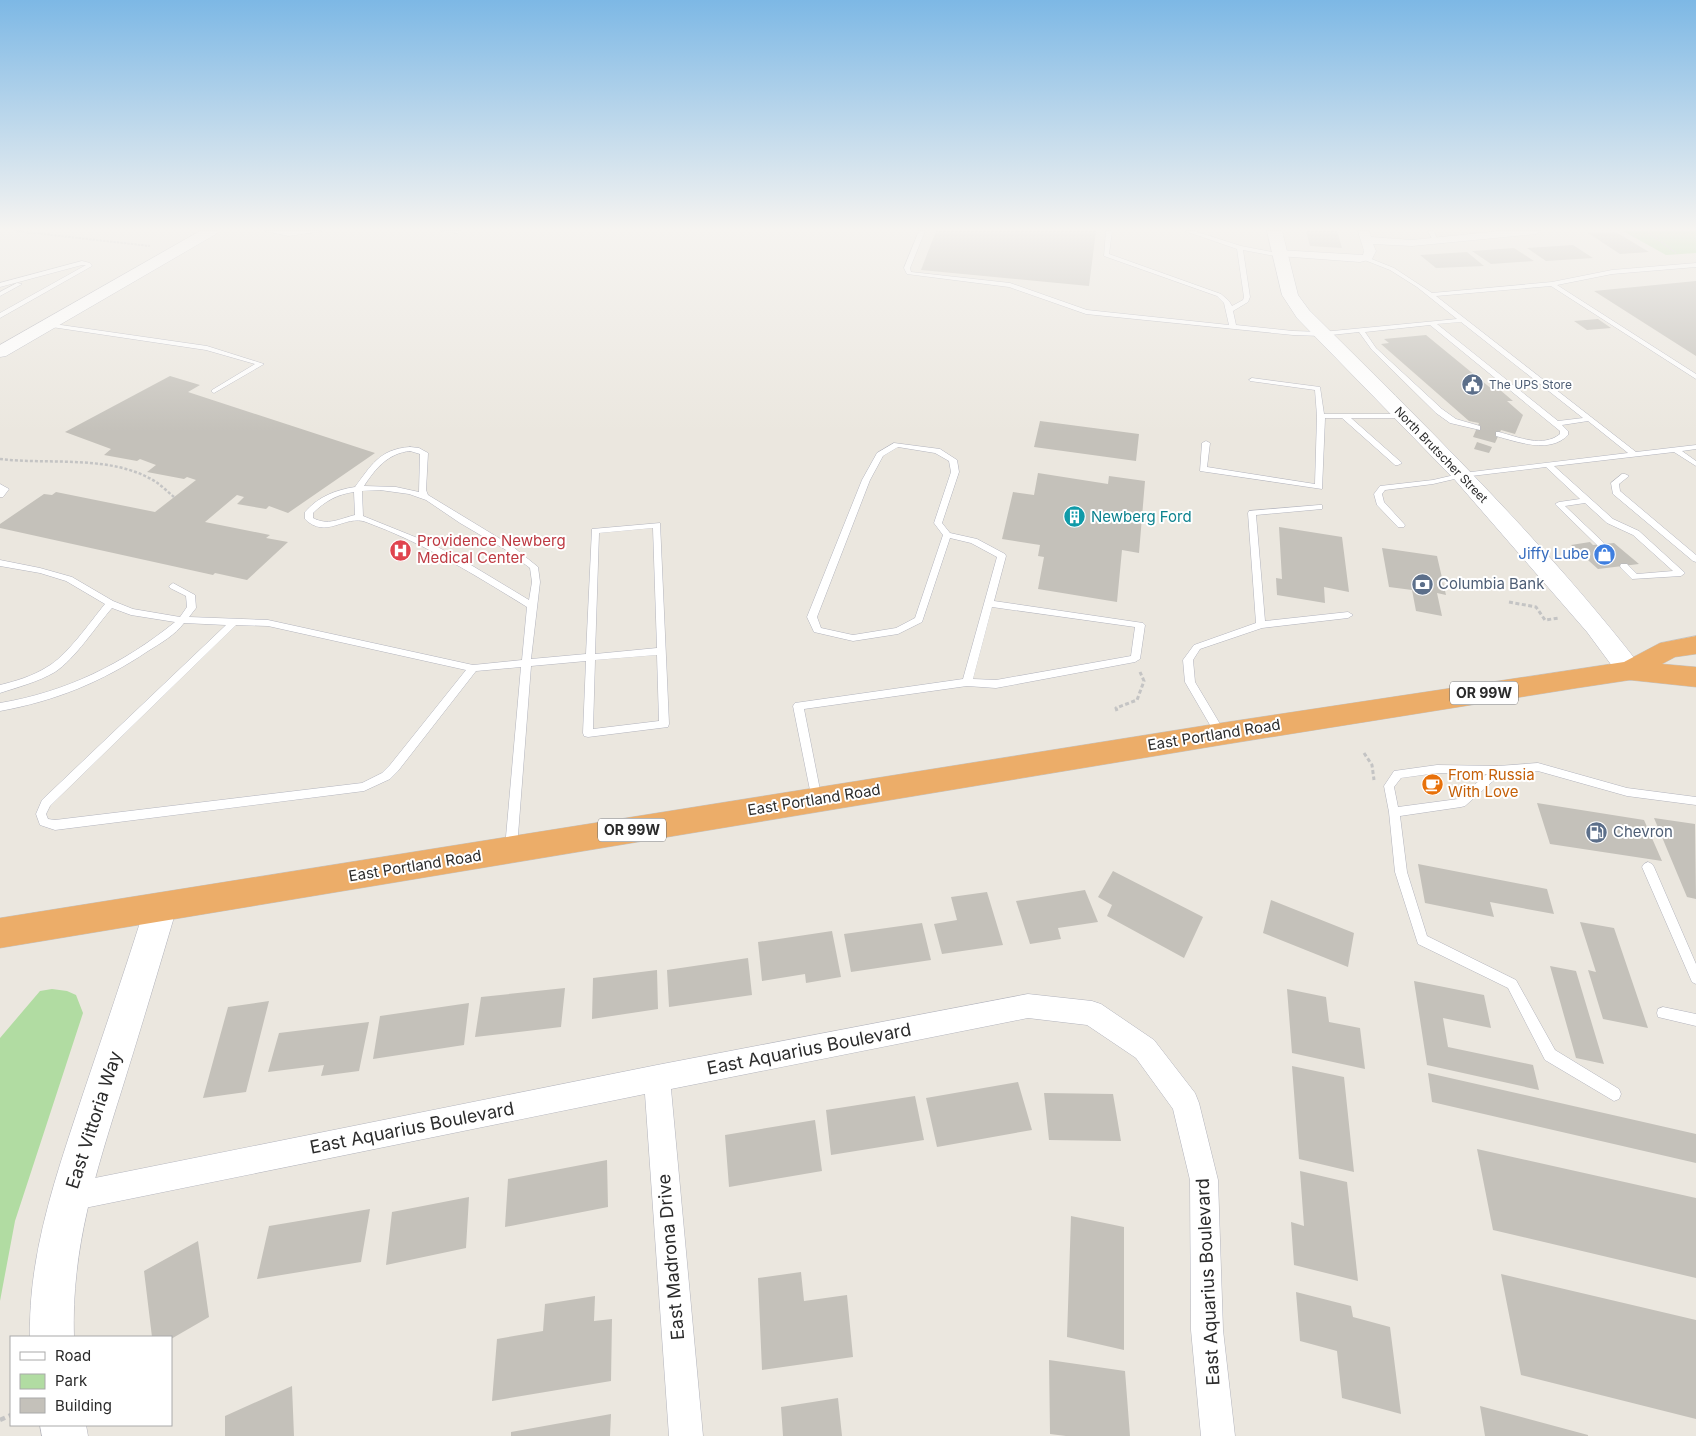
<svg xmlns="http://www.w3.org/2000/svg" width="1696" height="1436" viewBox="0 0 1696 1436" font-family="Inter,sans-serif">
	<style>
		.green { fill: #b1dca2 }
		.building { fill: #c4c1ba }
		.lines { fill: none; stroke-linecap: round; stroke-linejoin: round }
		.lane-casing { stroke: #b3b4bd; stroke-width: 1 }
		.street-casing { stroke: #b3b4bd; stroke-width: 1 }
		.secondary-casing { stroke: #b3b4bd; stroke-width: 1 }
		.highway-casing { stroke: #c4c4c4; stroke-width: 1 }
		.path-far3 { stroke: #c4c4c4; stroke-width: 2; stroke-dasharray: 2.5 1; stroke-linecap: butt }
		.path-far2 { stroke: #c4c4c4; stroke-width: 2.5; stroke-dasharray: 3 2; stroke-linecap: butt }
		.path-far1 { stroke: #c4c4c4; stroke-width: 3; stroke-dasharray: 4 2.5; stroke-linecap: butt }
		.path { stroke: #c4c4c4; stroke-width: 4.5; stroke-dasharray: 5.5 4; stroke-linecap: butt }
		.lane { fill: #fff; fill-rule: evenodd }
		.street { fill: #fff; fill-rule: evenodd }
		.secondary { fill: #fff; fill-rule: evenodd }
		.highway { fill: #ecad69; fill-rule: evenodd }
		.labels { text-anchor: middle; stroke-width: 4; stroke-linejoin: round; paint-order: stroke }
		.far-service-label { font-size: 12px; fill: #4e5e75; stroke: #fff; text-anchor: start }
		.far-street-label { font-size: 12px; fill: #2b2b2b; stroke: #fff }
		.shield { fill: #fff; stroke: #6b6b6b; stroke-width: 1 }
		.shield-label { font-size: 14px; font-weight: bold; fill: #2b2b2b }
		.culture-label { font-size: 15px; fill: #0d838f; stroke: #fff; text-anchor: start }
		.health-label { font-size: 15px; fill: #be3a42; stroke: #fff; text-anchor: start }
		.shop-label { font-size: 15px; fill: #366cbe; stroke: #fff; text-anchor: end }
		.service-label { font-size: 15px; fill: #4e5e75; stroke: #fff; text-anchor: start }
		.street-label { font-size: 15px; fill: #2b2b2b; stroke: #fff }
		.food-label { font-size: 15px; fill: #c56008; stroke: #fff; text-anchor: start }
		.near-street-label { font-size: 18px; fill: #2b2b2b; stroke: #fff }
	</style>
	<rect width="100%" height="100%" fill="#ebe7df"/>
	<path class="green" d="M1623 231H1696V253L1666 255Z
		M52 989 67 991 76 995 83 1013 15 1221 0 1301V1038L40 991Z"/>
	<path class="building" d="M936 231H1096L1089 286 921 270Z
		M1306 231H1337L1342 248 1310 246Z
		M1616 232 1649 252 1620 254 1588 233Z
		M1573 245 1593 258 1546 261 1527 248Z
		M1514 248 1534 261 1491 264 1472 251Z
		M1467 252 1484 266 1436 268 1420 255Z
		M1696 281V356L1594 291Z
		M1598 319 1611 328 1587 330 1574 321Z
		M1426 335 1493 390 1499 389 1513 401H1507L1523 415 1515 434 1501 430 1495 443 1473 437 1479 423 1469 421 1381 344 1389 343 1384 339Z
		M170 376 200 385 188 392 375 453 288 513 269 506 266 509 237 504 244 497 237 495 205 522 270 535 266 538 288 542 247 580 215 573 213 575 0 528V524L44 494 52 495 56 492 155 512 196 480 187 477 184 479 147 472 156 465 140 459 137 461 104 455 111 449 65 432Z
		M1040 421 1139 434 1136 461 1034 447Z
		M1477 442 1492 447 1489 453 1474 449Z
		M1038 473 1108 484 1109 476 1145 481 1139 553 1122 550 1117 602 1038 589 1044 557 1038 556 1040 545 1002 539 1013 492 1034 495Z
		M1279 527 1342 537 1349 592 1324 587 1325 603 1277 595 1276 578 1282 579Z
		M1590 542 1593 545 1614 543 1639 564 1598 569 1571 545Z
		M1382 548 1437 556 1446 595 1437 593 1442 616 1416 611 1412 590 1389 587Z
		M1537 803 1644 820 1662 861 1550 844Z
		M1654 818 1695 824 1696 899 1687 897Z
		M1418 864 1547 889 1554 914 1490 902 1494 917 1425 903Z
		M1113 871 1203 917 1184 958 1107 916 1112 905 1098 897Z
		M1085 890 1098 922 1058 928 1061 939 1030 944 1016 901Z
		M987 892 1003 945 942 954 934 924 957 920 951 897Z
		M1271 900 1354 933 1348 967 1263 933Z
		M1580 922 1614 928 1648 1028 1603 1019 1588 970 1596 972Z
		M922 923 931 960 851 972 844 934Z
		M832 931 841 977 806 983 805 974 762 981 758 942Z
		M748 958 752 995 669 1007 667 970Z
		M1550 966 1576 971 1604 1064 1576 1058Z
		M657 970 658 1009 592 1019 593 978Z
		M1414 981 1484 995 1491 1028 1443 1018 1448 1047 1533 1065 1539 1090 1427 1065Z
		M565 988 561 1027 475 1037 481 997Z
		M1287 989 1326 997 1329 1022 1360 1028 1365 1069 1292 1053Z
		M269 1001 246 1092 203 1098 228 1007Z
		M469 1003 464 1045 373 1059 380 1016Z
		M369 1022 359 1071 321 1076 324 1065 268 1072 279 1033Z
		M1292 1066 1344 1077 1354 1172 1299 1159Z
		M1428 1073 1696 1134V1163L1432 1102Z
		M1018 1082 1032 1130 937 1147 926 1098Z
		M1044 1093 1113 1094 1121 1141 1049 1140Z
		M915 1096 924 1140 831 1155 826 1110Z
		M815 1120 822 1171 729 1187 725 1135Z
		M1477 1149 1696 1198V1278L1493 1230Z
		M607 1160 608 1207 505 1227 508 1179Z
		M1300 1171 1347 1182 1358 1281 1294 1265 1291 1222 1304 1226Z
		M469 1197 466 1248 386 1265 392 1212Z
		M370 1209 361 1262 257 1279 269 1226Z
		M1071 1216 1124 1227V1350L1067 1337Z
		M198 1241 209 1317 171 1339V1337H152L144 1271Z
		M801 1272 804 1301 847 1295 853 1357 762 1370 758 1278Z
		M1501 1274 1696 1320V1419L1521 1375Z
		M1296 1292 1351 1306 1353 1317 1390 1327 1401 1414 1342 1398 1337 1351 1300 1341Z
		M595 1296 594 1321 612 1319 611 1381 492 1401 497 1339 543 1331 545 1304Z
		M1049 1360 1125 1371 1130 1436H1066L1050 1434Z
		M292 1386 294 1436H225V1416Z
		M838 1398 842 1436H783L781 1407Z
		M1480 1406 1588 1435V1436H1485Z
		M611 1414 610 1436H511V1432Z"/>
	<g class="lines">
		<defs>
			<path id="lane" d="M265 231H322L289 236Z
				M441 231H461L458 233Z
				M919 231H925L910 268 911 272 1010 283 1087 310 1229 325 1224 303 1217 296 1104 256 1106 231H1112L1109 254 1221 294 1229 301 1232 306 1243 300 1244 297 1237 249 1185 231H1194L1241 246 1282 254 1283 255 1280 257 1243 250 1250 297 1248 302 1233 311 1236 325 1293 331 1322 332 1457 319 1417 287 1390 270 1362 259V257L1364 256 1394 268 1432 293 1552 282 1612 270 1696 263V267L1612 274 1557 285 1696 374V379L1551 286 1436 296 1636 452 1696 445V449L1682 451 1696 461V466L1674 452 1554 466 1613 519 1639 531 1685 573 1681 576 1632 579 1621 568 1620 566 1621 564H1627L1637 574 1673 571 1633 535 1607 523 1585 503 1565 506 1605 544 1601 547 1598 546 1555 504 1559 502 1580 499 1546 467 1463 477 1433 484 1385 490 1382 494 1384 502 1405 525 1404 527H1398L1377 505 1374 494 1380 486 1433 480 1463 473 1628 453 1588 421 1562 425 1568 431V435C1550 454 1518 442 1496 436V432H1499C1518 437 1543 448 1560 434V431L1430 325 1365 332 1376 348 1442 409 1456 419 1480 426V430L1450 423 1436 413 1372 350 1359 332 1322 336 1293 335 1086 314 1009 287 907 274 904 268ZM1461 322 1583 418 1558 421 1437 324Z
				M1428 231H1434L1438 242H1434Z
				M82 261 90 263 92 266 0 318V313L86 265H82L0 287V283Z
				M17 283 22 284 0 296V292Z
				M47 323 207 346 264 364 214 393 212 392V390L255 364 206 350 45 326 44 325Z
				M1252 378 1320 387 1324 414H1406V418H1351L1402 463 1398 465H1395L1342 418H1325L1322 489 1200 471 1202 443 1206 441 1210 443 1207 467 1315 484 1317 416 1315 390 1250 381 1249 380Z
				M894 443 940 449 957 460 959 472 942 523 950 533 977 539 1005 554 1006 556 994 601 1143 623 1145 625 1140 659 1135 662 996 688 967 686 804 709 822 800 821 803 817 804 813 803 812 800 793 706 795 703 963 679 997 557 971 543 950 538 922 622 898 634 853 641 814 632 807 617 862 480 877 453ZM898 447 935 453 949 461 951 472 934 523 943 535 915 618 896 628 853 635 821 628 817 617 870 480 883 456ZM992 607 1135 627 1131 656 996 680 973 679Z
				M410 447 419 448 428 453 426 490 428 495 512 546 538 567 540 582 531 659 586 654 592 529 660 523 669 724 668 727 588 737 584 736 583 733 586 661 531 666 517 848 515 851 511 853 507 851 505 848 521 667 476 671 398 771 390 779 364 791 55 830 40 825 36 814 42 800 226 625 184 623C175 635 161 643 148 651 102 682 55 701 0 711V703C66 692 123 664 175 622L131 615 112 608C96 626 75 659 55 672 38 682 18 687 0 693V685C16 681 33 676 47 667 67 656 90 622 105 604L66 581 40 573 0 566V560L40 568 72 577 113 601 133 609 180 617 187 607 186 596 170 588 169 586 173 583 195 595 196 608 189 617 268 620 473 665 522 660 527 607C475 575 424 543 366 522 345 514 326 540 305 519V512C318 497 335 490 355 487 371 466 379 449 410 447ZM410 451 420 454 419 492 396 487 364 486C375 469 388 453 410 451ZM380 490 409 494 426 500 460 523 506 550 530 568 532 582 529 600 466 562 430 543 363 516 362 491ZM354 492 355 515C339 519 328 526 313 518V513C325 501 338 494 354 492ZM653 528 657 648 595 654 599 533ZM236 625 268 626 466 670 390 765 382 773 362 783 55 820 48 819 46 814 50 806ZM657 655 659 721 593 729 595 660Z
				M1622 474H1625L1629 476 1619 484 1620 491 1696 555V562L1693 561 1613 494 1611 483Z
				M0 484 9 489 3 497H0Z
				M1319 505H1322V509L1256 515 1265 621 1348 612 1353 615 1348 618 1262 628 1200 649 1193 660 1195 682 1226 734 1225 737H1217L1185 682 1183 660 1194 645 1256 623 1248 513 1249 511Z
				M1538 763 1627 788 1696 797V805L1627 796 1538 771 1501 774 1465 806 1461 807 1400 816 1407 872 1427 936 1516 980 1555 1050 1619 1089 1621 1094 1619 1099 1614 1101 1545 1060 1508 988 1418 944 1395 872 1389 812 1384 786 1394 771 1437 765 1498 766ZM1437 773 1487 774 1458 799 1398 807 1394 787 1401 778Z
				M1648 862 1652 864 1654 867 1696 964V984L1692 982 1642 867 1644 864Z
				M1663 1007 1696 1014V1026L1658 1017 1657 1013 1658 1009Z"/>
			<path id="street" d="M1358 231H1369L1371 237 1412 240 1500 231H1541L1536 234 1412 246 1373 244 1376 251 1372 259 1360 262 1279 256 1273 253 1279 250 1363 255 1364 251Z
				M1028 994 1092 1001 1101 1004 1154 1040 1195 1093 1199 1103 1218 1180 1223 1330 1235 1436H1201L1191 1330 1190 1180 1173 1109 1136 1058 1087 1025 1028 1018 671 1089 703 1436H669L645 1094 70 1211 60 1207 56 1197 60 1187 70 1183 657 1065Z"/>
			<path id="secondary" d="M200 231H218L216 234 6 356 0 357V345Z
				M1267 231H1282L1298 295 1309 310C1424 424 1540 537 1639 664L1643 671 1639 678 1630 680 1621 678 1587 632 1455 480 1297 318 1282 295Z
				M161 893 172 897 177 907C159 968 141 1028 122 1089 96 1172 71 1249 74 1337H30C28 1253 57 1173 83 1094 104 1032 125 970 145 907L150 897Z
				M40 1425H86L88 1436H42Z"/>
			<path id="highway" d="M1696 636V654L1675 657 1662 664 1696 667V687L1630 680 1577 688 1221 745 0 948V918L1221 723 1624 662 1660 643Z"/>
		</defs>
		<use href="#lane" class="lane-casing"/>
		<use href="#street" class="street-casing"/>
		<use href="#secondary" class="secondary-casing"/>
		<use href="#highway" class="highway-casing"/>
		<path class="path-far3" d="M16 231 150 246
			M1647 231 1676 253"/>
		<path class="path-far2" d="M0 459C50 465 112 454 156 482 162 486 168 492 174 497"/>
		<path class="path-far1" d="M1509 602 1536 607 1545 620 1559 618
			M1117 711 1116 708 1137 700 1144 681 1140 672
			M1364 753 1372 765 1374 780"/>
		<path class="path" d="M0 1420 11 1415"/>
		<use href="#lane" class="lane"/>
		<use href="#street" class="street"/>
		<use href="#secondary" class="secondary"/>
		<use href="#highway" class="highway"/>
	</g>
	<linearGradient id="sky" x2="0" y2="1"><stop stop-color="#7db8e5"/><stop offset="0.53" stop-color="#f6f4f1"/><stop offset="1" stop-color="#f6f4f1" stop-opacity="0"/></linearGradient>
	<rect width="1696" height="432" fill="url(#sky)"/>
	<defs>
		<symbol id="civic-disc" viewBox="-11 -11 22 22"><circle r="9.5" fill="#5c6f8a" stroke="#fff"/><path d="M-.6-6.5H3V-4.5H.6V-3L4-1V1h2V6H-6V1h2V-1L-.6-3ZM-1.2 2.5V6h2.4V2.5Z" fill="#fff"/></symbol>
		<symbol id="building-disc" viewBox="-11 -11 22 22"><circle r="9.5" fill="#0f9aa8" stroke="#fff"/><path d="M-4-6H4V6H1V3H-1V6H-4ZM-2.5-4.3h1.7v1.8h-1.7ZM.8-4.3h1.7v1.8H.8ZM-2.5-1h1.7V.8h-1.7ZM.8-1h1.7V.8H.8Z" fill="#fff"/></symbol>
		<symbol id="hospital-disc" viewBox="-11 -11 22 22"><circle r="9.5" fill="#e0444e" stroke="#fff"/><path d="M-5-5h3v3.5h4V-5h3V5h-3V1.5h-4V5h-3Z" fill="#fff"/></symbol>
		<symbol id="shop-disc" viewBox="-11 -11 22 22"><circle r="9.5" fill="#3f7fe0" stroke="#fff"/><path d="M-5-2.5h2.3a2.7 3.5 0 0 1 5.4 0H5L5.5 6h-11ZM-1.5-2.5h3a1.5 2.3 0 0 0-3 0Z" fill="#fff"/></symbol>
		<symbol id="bank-disc" viewBox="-11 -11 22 22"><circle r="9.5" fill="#5c6f8a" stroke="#fff"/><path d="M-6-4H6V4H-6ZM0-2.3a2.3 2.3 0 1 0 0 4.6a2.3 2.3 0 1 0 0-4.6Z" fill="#fff"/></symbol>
		<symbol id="cafe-disc" viewBox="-11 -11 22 22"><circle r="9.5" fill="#e8710a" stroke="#fff"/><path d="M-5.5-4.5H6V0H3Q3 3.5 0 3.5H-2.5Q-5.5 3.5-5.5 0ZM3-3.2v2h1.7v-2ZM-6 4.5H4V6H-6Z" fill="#fff"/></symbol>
		<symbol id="fuel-disc" viewBox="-11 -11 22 22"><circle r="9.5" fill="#5c6f8a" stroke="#fff"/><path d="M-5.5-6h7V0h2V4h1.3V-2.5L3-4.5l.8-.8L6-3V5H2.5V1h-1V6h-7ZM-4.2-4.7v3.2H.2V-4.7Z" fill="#fff"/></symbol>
	</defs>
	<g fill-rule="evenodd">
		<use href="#civic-disc" x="1460" y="372" width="25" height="25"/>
		<use href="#building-disc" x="1062" y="504" width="25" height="25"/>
		<use href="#hospital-disc" x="388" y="538" width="25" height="25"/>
		<use href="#shop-disc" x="1592" y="542" width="25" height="25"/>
		<use href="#bank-disc" x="1410" y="572" width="25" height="25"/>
		<use href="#cafe-disc" x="1420" y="772" width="25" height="25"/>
		<use href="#fuel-disc" x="1584" y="820" width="25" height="25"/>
	</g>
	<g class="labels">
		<g class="far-service-label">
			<text x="1489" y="389">The UPS Store</text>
		</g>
		<g class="far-street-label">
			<text transform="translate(1441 455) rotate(46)" y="4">North Brutscher Street</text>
		</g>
		<g class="shield">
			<rect x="1450" y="681.5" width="68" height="23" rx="4"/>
			<rect x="598" y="818.5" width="68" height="23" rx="4"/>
		</g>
		<g class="shield-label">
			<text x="1484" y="698">OR 99W</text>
			<text x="632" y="835">OR 99W</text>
		</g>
		<g class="culture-label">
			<text x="1091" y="522">Newberg Ford</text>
		</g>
		<g class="health-label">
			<text x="417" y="546">Providence Newberg<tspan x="417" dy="17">Medical Center</tspan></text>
		</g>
		<g class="shop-label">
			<text x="1589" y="559">Jiffy Lube</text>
		</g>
		<g class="service-label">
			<text x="1438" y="589">Columbia Bank</text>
			<text x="1613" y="837">Chevron</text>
		</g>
		<g class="street-label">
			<text transform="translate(1214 735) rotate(-9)" y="5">East Portland Road</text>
			<text transform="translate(814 800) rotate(-9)" y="5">East Portland Road</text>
			<text transform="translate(415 866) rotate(-9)" y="5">East Portland Road</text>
		</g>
		<g class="food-label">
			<text x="1448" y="780">From Russia<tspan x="1448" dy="17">With Love</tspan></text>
		</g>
		<g class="near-street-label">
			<text transform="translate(809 1049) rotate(-11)" y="6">East Aquarius Boulevard</text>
			<text transform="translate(94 1120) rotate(-72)" y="6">East Vittoria Way</text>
			<text transform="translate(412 1128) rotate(-11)" y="6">East Aquarius Boulevard</text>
			<text transform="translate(671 1257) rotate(-95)" y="6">East Madrona Drive</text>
			<text transform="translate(1208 1282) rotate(-93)" y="6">East Aquarius Boulevard</text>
		</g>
	</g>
	<rect x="10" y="1336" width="162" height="90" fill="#ffffff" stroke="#aaaaaa"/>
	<rect x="20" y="1352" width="25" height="8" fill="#ffffff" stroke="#aaaaaa"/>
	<text x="55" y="1361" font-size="15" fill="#2b2b2b">Road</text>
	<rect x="20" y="1374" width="25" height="15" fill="#b1dca2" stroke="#aaaaaa"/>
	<text x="55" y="1386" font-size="15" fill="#2b2b2b">Park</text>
	<rect x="20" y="1398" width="25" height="15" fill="#c4c1ba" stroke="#aaaaaa"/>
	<text x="55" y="1411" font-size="15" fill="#2b2b2b">Building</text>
</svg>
